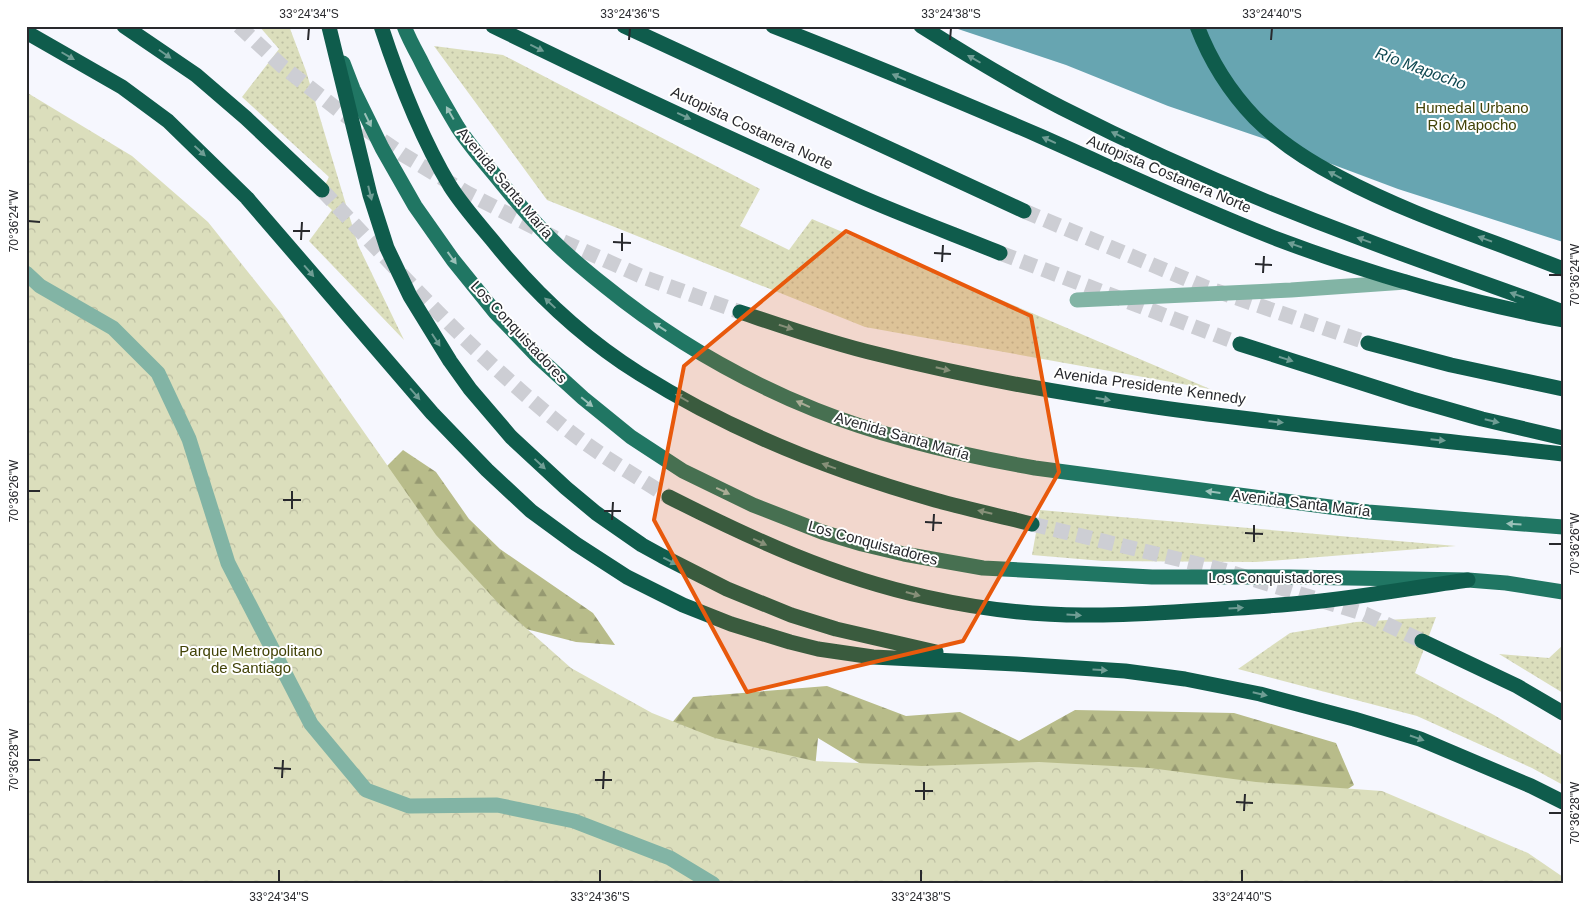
<svg xmlns="http://www.w3.org/2000/svg" width="1589" height="910" viewBox="0 0 1589 910" font-family="Helvetica,sans-serif">
	<style>
		.grass { fill: url(#grass-dots) }
		.forest { fill: url(#forest-firs) }
		.park { fill: url(#park-crowns) }
		.water { fill: #67a5b1 }
		.lines { fill: none; stroke-linecap: round; stroke-linejoin: round }
		.highway-tunnel { stroke: #cdced4; stroke-width: 15; stroke-dasharray: 15 8; stroke-linecap: butt }
		.lane { stroke: #82b4a5; stroke-width: 15 }
		.street { stroke: #82b4a5; stroke-width: 15 }
		.primary { stroke: #207663; stroke-width: 15 }
		.highway { stroke: #0f5c4c; stroke-width: 15 }
		.oneway { fill: #6f9d94 }
		.oneway2 { fill: #9bc1b9 }
		.marked { fill: #e8590c; fill-opacity: 0.2; stroke: #e8590c; stroke-width: 4; stroke-linejoin: round }
		.ticks { fill: none; stroke: #28292d; stroke-width: 2 }
		.labels { text-anchor: middle; stroke-width: 4; stroke-linejoin: round; paint-order: stroke }
		.park-label { font-size: 15px; fill: #424307; stroke: #fff }
		.street-label { font-size: 15px; fill: #28292d; stroke: #fff }
		.water-label { font-size: 16px; font-style: italic; fill: #0f4851; stroke: #fff }
		.neatline { fill: none; stroke: #28292d; stroke-width: 2 }
		.ticks-label { font-size: 12px; text-anchor: middle; fill: #28292d }
	</style>
	<defs>
		<pattern id="grass-dots" width="8" height="8" patternUnits="userSpaceOnUse" patternTransform="scale(1.25)"><rect width="8" height="8" fill="#dbdebc"/><path d="M2 2h.1M6 6h.1" fill="none" stroke="#bcbea2" stroke-width="1.8" stroke-linecap="round"/></pattern>
		<pattern id="forest-firs" width="22" height="20" patternUnits="userSpaceOnUse" patternTransform="scale(1.25)"><rect width="22" height="20" fill="#b8bc8a"/><path d="M5 1l3.5 6h-7zM16 11l3.5 6h-7z" fill="#969971"/></pattern>
		<pattern id="park-crowns" width="20" height="18" patternUnits="userSpaceOnUse" patternTransform="scale(1.25)"><rect width="20" height="18" fill="#dbdebc"/><path d="M2 6a3 3 0 1 1 6 0M12 15a3 3 0 1 1 6 0" fill="none" stroke="#bcbea2"/></pattern>
	</defs>
	<rect width="100%" height="100%" fill="#f6f7fe"/>
	<path class="grass" d="M259 26H289L306 71 358 245 404 340 309 241 332 210 319 197 329 177 242 97 279 49Z
		M434 46 503 55 760 189 740 226 789 250 812 219 1210 389 865 327 547 200Z
		M1040 510 1456 546 1256 562 1103 561 1032 555Z
		M1436 617 1415 673 1494 715 1563 756V785L1532 768 1417 716 1238 669 1290 633 1356 622Z
		M1563 645V693L1499 654 1549 658Z"/>
	<path class="forest" d="M403 450 436 472 469 519 500 549 593 613 615 645 576 642 492 620 372 481Z
		M827 686 906 716 960 712 1019 741 1075 710 1234 713 1336 743 1354 785 1305 817 902 789 818 738 814 779 636 767 693 697Z"/>
	<path class="park" d="M26 92 132 156 208 222 280 312 436 535 500 605 571 668 652 713 715 738 814 761 922 766 1039 762 1150 768 1256 782 1382 791 1528 853 1563 877V884H26Z"/>
	<path class="water" d="M949 26H1563V242L1398 189 1265 139 1168 106 1066 65Z"/>
	<g class="lines">
		<path class="highway-tunnel" d="M239 26 282 66 342 113 402 154 467 193 555 238 643 277 740 312
			M322 190C398 271 472 353 559 423 593 451 632 474 669 497
			M1024 211 1205 287 1368 343
			M1000 253 1240 344
			M1032 524 1223 570 1365 614 1422 641"/>
		<path class="lane" d="M1077 300 1291 290 1406 282"/>
		<path class="street" d="M26 273 40 286 113 328 158 373 189 439 228 563 311 724 366 790 409 806 497 805 574 821 670 858 713 884"/>
		<path class="primary" d="M404 26C408 37 414 48 420 59 431 82 444 104 457 126 469 145 485 163 499 180 515 200 532 220 550 238 567 255 586 271 605 286 669 338 739 379 816 410 886 438 961 455 1035 468L1368 512 1563 527
			M343 63 353 89 382 148 415 206 453 260 495 312 538 357 583 398 631 437 683 471 753 505 822 532 862 544 904 554 983 568 1152 577H1289L1468 580 1506 583 1563 592"/>
		<path class="highway" d="M124 26 196 75 246 118 322 190
			M381 26C399 81 420 136 450 186 462 205 478 223 493 241 534 292 584 339 640 374 731 431 832 471 935 500 967 509 1000 516 1032 524
			M493 26C614 85 736 142 859 196 905 216 953 234 1000 253
			M624 26 1024 211
			M773 26C863 61 952 98 1040 136 1119 171 1197 208 1277 239 1370 274 1466 302 1563 320
			M921 26C967 55 1013 83 1062 108 1158 157 1258 200 1360 238 1427 264 1495 286 1563 312
			M1197 26C1210 60 1230 92 1255 118 1280 143 1308 161 1339 177 1410 215 1488 239 1563 269
			M329 27 370 195 387 248 410 296 450 361 470 389 511 437 566 488 596 513 642 545 662 556 727 589 791 615 836 629 936 652
			M26 32 122 87 168 121 247 198 432 413 487 470 531 511 576 544 627 577 683 605 731 624 790 642 818 649 873 657 1016 664 1125 671 1185 679 1260 694 1354 719 1420 739 1531 786 1563 802
			M740 312C785 327 830 343 877 354 1099 410 1335 428 1563 454
			M1368 343 1451 365 1563 389
			M1240 344 1412 399 1482 419 1563 438
			M669 497C752 539 834 577 926 597 980 609 1038 616 1094 615 1126 615 1158 613 1189 611 1224 609 1258 607 1292 604 1351 599 1410 588 1468 580
			M1422 641 1517 686 1563 713"/>
	</g>
	<defs><path id="oneway-solid" d="M-6-.8H1V-3.2L6.5 0L1 3.2V.8H-6Z" transform="scale(1.25)"/></defs>
	<g class="oneway">
		<use href="#oneway-solid" transform="translate(537 48) rotate(26)"/>
		<use href="#oneway-solid" transform="translate(165 54) rotate(35)"/>
		<use href="#oneway-solid" transform="translate(68 56) rotate(30)"/>
		<use href="#oneway-solid" transform="translate(974 59) rotate(-150)"/>
		<use href="#oneway-solid" transform="translate(899 77) rotate(-157)"/>
		<use href="#oneway-solid" transform="translate(684 116) rotate(25)"/>
		<use href="#oneway-solid" transform="translate(1118 135) rotate(-154)"/>
		<use href="#oneway-solid" transform="translate(1049 140) rotate(-156)"/>
		<use href="#oneway-solid" transform="translate(200 151) rotate(43)"/>
		<use href="#oneway-solid" transform="translate(1335 175) rotate(-152)"/>
		<use href="#oneway-solid" transform="translate(370 193) rotate(76)"/>
		<use href="#oneway-solid" transform="translate(1485 239) rotate(-160)"/>
		<use href="#oneway-solid" transform="translate(1364 240) rotate(-160)"/>
		<use href="#oneway-solid" transform="translate(1295 245) rotate(-161)"/>
		<use href="#oneway-solid" transform="translate(309 271) rotate(49)"/>
		<use href="#oneway-solid" transform="translate(1517 295) rotate(-161)"/>
		<use href="#oneway-solid" transform="translate(550 303) rotate(-137)"/>
		<use href="#oneway-solid" transform="translate(786 327) rotate(17)"/>
		<use href="#oneway-solid" transform="translate(436 340) rotate(57)"/>
		<use href="#oneway-solid" transform="translate(1286 359) rotate(18)"/>
		<use href="#oneway-solid" transform="translate(943 369) rotate(13)"/>
		<use href="#oneway-solid" transform="translate(415 394) rotate(49)"/>
		<use href="#oneway-solid" transform="translate(682 398) rotate(-150)"/>
		<use href="#oneway-solid" transform="translate(1103 399) rotate(10)"/>
		<use href="#oneway-solid" transform="translate(1492 421) rotate(13)"/>
		<use href="#oneway-solid" transform="translate(1276 422) rotate(6)"/>
		<use href="#oneway-solid" transform="translate(1438 440) rotate(6)"/>
		<use href="#oneway-solid" transform="translate(540 464) rotate(43)"/>
		<use href="#oneway-solid" transform="translate(829 466) rotate(-160)"/>
		<use href="#oneway-solid" transform="translate(985 512) rotate(-167)"/>
		<use href="#oneway-solid" transform="translate(760 542) rotate(25)"/>
		<use href="#oneway-solid" transform="translate(670 561) rotate(27)"/>
		<use href="#oneway-solid" transform="translate(913 594) rotate(15)"/>
		<use href="#oneway-solid" transform="translate(1236 608) rotate(-4)"/>
		<use href="#oneway-solid" transform="translate(1074 615) rotate(3)"/>
		<use href="#oneway-solid" transform="translate(1100 670) rotate(4)"/>
		<use href="#oneway-solid" transform="translate(1260 694) rotate(13)"/>
		<use href="#oneway-solid" transform="translate(1417 738) rotate(19)"/>
	</g>
	<g class="oneway2">
		<use href="#oneway-solid" transform="translate(450 113) rotate(-120)"/>
		<use href="#oneway-solid" transform="translate(368 120) rotate(64)"/>
		<use href="#oneway-solid" transform="translate(452 258) rotate(54)"/>
		<use href="#oneway-solid" transform="translate(660 327) rotate(-147)"/>
		<use href="#oneway-solid" transform="translate(587 402) rotate(39)"/>
		<use href="#oneway-solid" transform="translate(803 404) rotate(-156)"/>
		<use href="#oneway-solid" transform="translate(723 491) rotate(25)"/>
		<use href="#oneway-solid" transform="translate(1213 492) rotate(-173)"/>
		<use href="#oneway-solid" transform="translate(1514 524) rotate(-176)"/>
	</g>
	<path class="marked" d="M846 231 1031 316 1059 472 963 641 747 692 654 520 684 366Z"/>
	<path class="ticks" d="M308 40 309 28M629 40 630 28M950 40 951 28M1271 40 1272 28M28 221 40 222M293 231H310M301 240 302 222M613 242 631 243M622 251V233M934 253 951 254M942 262 943 245M1255 264 1272 265M1263 273 1264 256M1549 275H1562M28 491H40M283 500H301M292 509V491M604 511H621M612 520 613 502M925 522 942 523M933 531 934 514M1245 533 1263 534M1254 542V525M1549 544H1562M28 760H40M274 768 291 769M282 778 283 760M595 780H612M603 789 604 771M915 791H933M924 800V782M1236 802 1253 803M1244 811 1245 794M1549 813H1562M279 882V870M600 882V870M921 882V870M1242 882V870"/>
	<g class="labels">
		<g class="park-label">
			<text x="1472" y="113">Humedal Urbano<tspan x="1472" dy="17">Río Mapocho</tspan></text>
			<text x="251" y="656">Parque Metropolitano<tspan x="251" dy="17">de Santiago</tspan></text>
		</g>
		<g class="street-label">
			<text transform="translate(752 128) rotate(25)" y="5">Autopista Costanera Norte</text>
			<text transform="translate(1169 174) rotate(23)" y="5">Autopista Costanera Norte</text>
			<text transform="translate(505 183) rotate(50)" y="5">Avenida Santa María</text>
			<text transform="translate(519 332) rotate(47)" y="5">Los Conquistadores</text>
			<text transform="translate(1150 386) rotate(8)" y="5">Avenida Presidente Kennedy</text>
			<text transform="translate(902 436) rotate(16)" y="5">Avenida Santa María</text>
			<text transform="translate(1301 503) rotate(7)" y="5">Avenida Santa María</text>
			<text transform="translate(873 543) rotate(15)" y="5">Los Conquistadores</text>
			<text x="1275" y="583">Los Conquistadores</text>
		</g>
		<g class="water-label">
			<text transform="translate(1421 68) rotate(20)" y="6">Río Mapocho</text>
		</g>
	</g>
	<rect width="1589" height="910" fill="none" stroke="#ffffff" stroke-width="55"/>
	<rect x="28" y="28" width="1534" height="854" class="neatline"/>
	<g class="ticks-label">
		<text x="309" y="18">33°24'34"S</text>
		<text x="630" y="18">33°24'36"S</text>
		<text x="951" y="18">33°24'38"S</text>
		<text x="1272" y="18">33°24'40"S</text>
		<text transform="translate(14 221) rotate(-90)" y="4">70°36'24"W</text>
		<text transform="translate(1575 275) rotate(-90)" y="4">70°36'24"W</text>
		<text transform="translate(14 491) rotate(-90)" y="4">70°36'26"W</text>
		<text transform="translate(1575 544) rotate(-90)" y="4">70°36'26"W</text>
		<text transform="translate(14 760) rotate(-90)" y="4">70°36'28"W</text>
		<text transform="translate(1575 813) rotate(-90)" y="4">70°36'28"W</text>
		<text x="279" y="901">33°24'34"S</text>
		<text x="600" y="901">33°24'36"S</text>
		<text x="921" y="901">33°24'38"S</text>
		<text x="1242" y="901">33°24'40"S</text>
	</g>
</svg>
